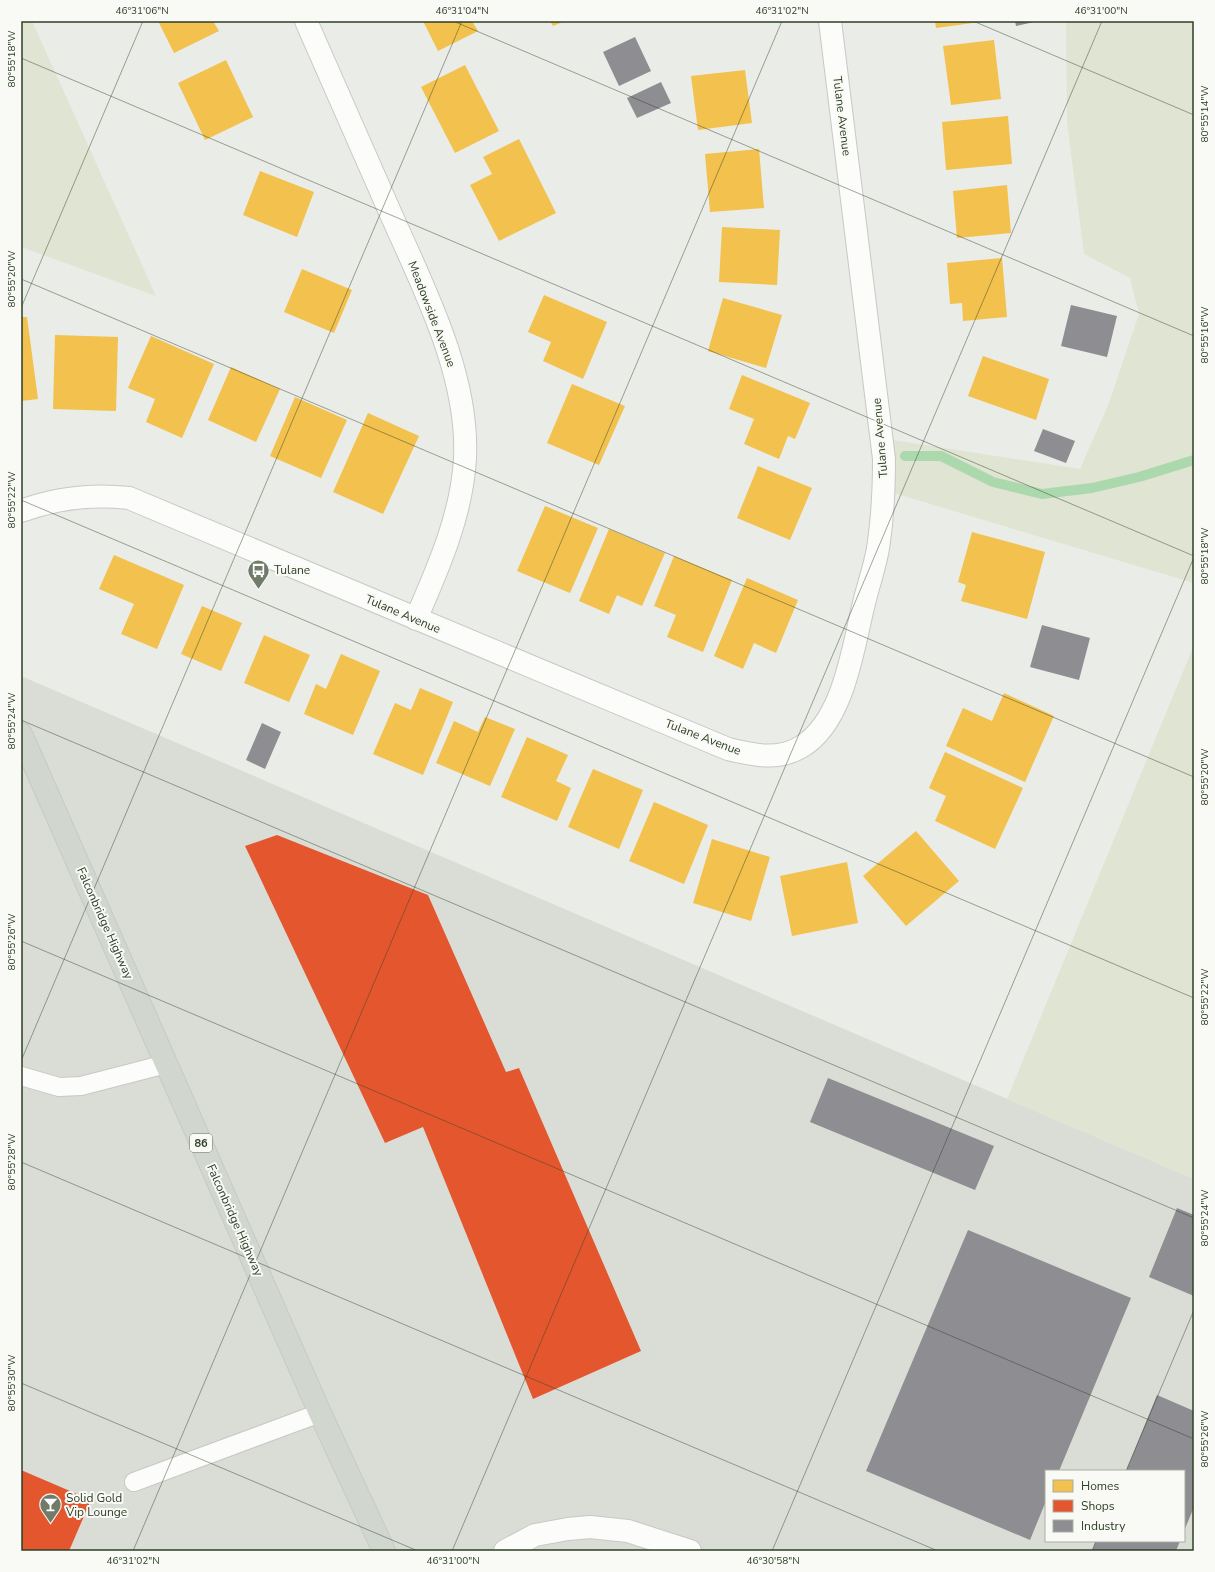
<svg xmlns="http://www.w3.org/2000/svg" width="1215" height="1572" viewBox="0 0 1215 1572" font-family="'Nunito Sans',sans-serif">
	<style>
		.built { fill: #daddd6; fill-rule: evenodd }
		.green { fill: #e0e4d2 }
		.homes { fill: #f2c14e }
		.shops { fill: #e4572e }
		.industry { fill: #8d8d92 }
		.lines { fill: none; stroke-linecap: round; stroke-linejoin: round }
		.stream { stroke: #acd8ae; stroke-width: 10 }
		.service-casing { stroke: #c7c9c4; stroke-width: 20 }
		.minor-casing { stroke: #c7c9c4; stroke-width: 24 }
		.primary-casing { stroke: #c6cac2; stroke-width: 24 }
		.service { stroke: #fcfcfb; stroke-width: 18 }
		.minor { stroke: #fcfcfb; stroke-width: 22 }
		.primary { stroke: #d1d6cf; stroke-width: 22 }
		.ticks { fill: none; stroke: #2e3f25; stroke-width: 1; stroke-opacity: 0.45 }
		.labels { text-anchor: middle; stroke-width: 4; stroke-linejoin: round; paint-order: stroke }
		.shield { fill: #f9faf6; stroke: #6b7764; stroke-width: 1 }
		.shield-label { font-size: 11px; font-weight: bold; fill: #2e3f25 }
		.street-label { font-size: 12px; fill: #2e3f25; stroke: #f9faf6 }
		.poi-label { font-size: 12px; fill: #2e3f25; stroke: #f9faf6; text-anchor: start }
		.neatline { fill: none; stroke: #2e3f25; stroke-width: 1.5 }
		.ticks-label { font-size: 10px; text-anchor: middle; fill: #2e3f25 }
	</style>
	<rect width="100%" height="100%" fill="#eaece7"/>
	<path class="built" d="M21 676 1194 1179V1551H21ZM1046 1471H1184V1541H1046Z"/>
	<path class="green" d="M21 21H32L156 296 21 247Z
		M1066 21H1194V583L887 491 886 439 1080 469 1109 403 1139 314 1130 278 1084 254 1067 122Z
		M1194 645V1179L1007 1099Z"/>
	<path class="homes" d="M158 21H213L219 31 174 53Z
		M423 21H472L478 31 438 51Z
		M550 21H565L553 26Z
		M935 21H980V22L936 28Z
		M994 40 1001 99 951 105 943 46Z
		M226 60 253 117 205 140 178 83Z
		M465 65 499 131 455 153 421 87Z
		M745 70 752 123 698 130 691 76Z
		M1008 116 1012 164 946 170 942 122Z
		M519 139 556 213 499 241 470 185 492 174 483 157Z
		M759 149 764 208 710 212 705 154Z
		M260 171 314 192 297 237 243 215Z
		M1007 185 1011 233 957 238 953 191Z
		M722 227 780 230 777 285 719 282Z
		M1002 258 1007 317 963 321 962 303 950 304 947 263Z
		M302 269 352 290 334 333 284 312Z
		M544 295 607 322 583 379 543 361 551 342 528 332Z
		M723 298 782 315 766 368 708 351Z
		M21 317H27L38 399 21 401Z
		M55 335 118 337 116 411 53 409Z
		M151 336 214 364 182 438 146 422 155 399 128 388Z
		M983 356 1049 379 1036 420 968 396Z
		M231 367 280 389 256 442 208 420Z
		M742 375 810 403 795 439 788 436 779 459 744 444 754 419 729 409Z
		M572 384 625 406 599 465 547 443Z
		M295 397 347 420 321 478 270 456Z
		M368 413 419 436 383 514 333 492Z
		M758 466 812 488 790 540 737 518Z
		M545 506 598 528 570 593 517 571Z
		M609 529 665 553 642 606 617 595 609 614 579 601Z
		M972 532 1045 552 1027 619 961 601 966 585 958 582Z
		M114 555 184 585 157 649 121 634 134 604 99 589Z
		M674 556 732 580 703 652 667 637 676 615 654 606Z
		M747 578 798 600 776 653 754 643 743 669 714 656Z
		M202 606 242 623 221 671 181 654Z
		M264 635 310 655 289 702 244 683Z
		M341 654 380 671 353 735 304 714 316 684 326 689Z
		M420 688 453 702 423 775 373 754 395 703 411 710Z
		M1004 693 1054 716 1025 782 946 746 963 708 992 721Z
		M485 717 515 729 490 786 436 763 454 721 478 732Z
		M527 737 568 755 556 781 571 788 557 821 501 797Z
		M945 752 1023 788 995 849 935 821 946 796 929 788Z
		M593 769 643 790 619 849 568 827Z
		M654 802 708 825 684 884 629 861Z
		M916 831 959 881 906 926 863 876Z
		M712 839 770 857 751 921 693 903Z
		M847 862 858 923 792 936 780 876Z"/>
	<path class="shops" d="M277 835 428 895 506 1072 519 1068 641 1351 533 1399 423 1127 385 1143 245 846Z
		M21 1470 91 1500 69 1551H21Z"/>
	<path class="industry" d="M1015 21H1034V22L1016 26Z
		M635 37 651 71 619 86 603 52Z
		M661 82 671 103 637 118 627 98Z
		M1071 305 1117 316 1107 357 1061 346Z
		M1043 429 1075 441 1066 463 1034 451Z
		M1042 625 1090 638 1079 680 1030 667Z
		M262 723 281 732 265 769 246 760Z
		M828 1078 994 1146 975 1190 810 1122Z
		M1177 1208 1194 1215V1296L1149 1277Z
		M968 1230 1131 1298 1059 1471H1046V1501L1030 1540 866 1471Z
		M1157 1395 1194 1411V1507L1184 1531V1471H1126Z
		M1096 1541H1180L1176 1551H1092Z"/>
	<g class="lines">
		<path class="stream" d="M905 456H941L993 482 1042 494 1092 488 1139 477 1194 460"/>
		<defs>
			<path id="service" d="M21 1076 59 1087 81 1086 166 1064
				M134 1482 320 1413"/>
			<path id="minor" d="M306 21C334 85 362 148 390 212 423 287 469 374 465 458 462 515 438 568 416 619
				M21 511C56 498 92 494 129 498L728 749C753 755 777 761 801 747 844 722 853 647 864 603 869 582 877 561 879 541 883 513 884 486 884 459L830 21
				M505 1551 535 1535 568 1529 590 1527 628 1531 690 1551"/>
			<path id="primary" d="M21 734 320 1413 384 1551"/>
		</defs>
		<use href="#service" class="service-casing"/>
		<use href="#minor" class="minor-casing"/>
		<use href="#primary" class="primary-casing"/>
		<use href="#service" class="service"/>
		<use href="#minor" class="minor"/>
		<use href="#primary" class="primary"/>
	</g>
	<path class="ticks" d="M453 21 1194 336M973 21 1194 115M21 58 1194 556M21 279 1194 777M21 308 143 21M21 500 1194 998M21 720 1194 1218M21 941 1194 1439M21 1061 462 21M21 1162 938 1551M21 1383 418 1551M1126 1471 1194 1310M133 1551 782 21M452 1551 1102 21M772 1551 1194 557M1092 1551 1096 1541"/>
	<defs>
		<symbol id="bus-pin" viewBox="-11 -11 22 30"><path d="M0 17L-7.5 6A9.5 9.5 0 1 1 7.5 6Z" fill="#707c69" stroke="#f9faf6"/><path d="M-5-6H5V4H4V6H2V4H-2V6H-4V4H-5ZM-3.5-4V0h7V-4ZM-3.5 1.2v1.5H-2V1.2ZM2 1.2v1.5H3.5V1.2Z" fill="#fff"/></symbol>
		<symbol id="bar-pin" viewBox="-11 -11 22 30"><path d="M0 17L-7.5 6A9.5 9.5 0 1 1 7.5 6Z" fill="#707c69" stroke="#f9faf6"/><path d="M-6-5H6L.8 .8V4.5H3.5V6h-7V4.5H-.8V.8Z" fill="#fff"/></symbol>
	</defs>
	<g fill-rule="evenodd">
		<use href="#bus-pin" x="246" y="558" width="25" height="34"/>
		<use href="#bar-pin" x="38" y="1492" width="25" height="34"/>
	</g>
	<g class="labels">
		<rect class="shield" x="190" y="1134" width="22" height="18" rx="3"/>
		<g class="shield-label">
			<text x="201" y="1147">86</text>
		</g>
		<g class="street-label">
			<text transform="translate(842 116) rotate(83)" y="4">Tulane Avenue</text>
			<text transform="translate(432 314) rotate(69)" y="4">Meadowside Avenue</text>
			<text transform="translate(880 438) rotate(-95)" y="4">Tulane Avenue</text>
			<text transform="translate(403 614) rotate(23)" y="4">Tulane Avenue</text>
			<text transform="translate(703 737) rotate(21)" y="4">Tulane Avenue</text>
			<text transform="translate(105 923) rotate(66)" y="4">Falconbridge Highway</text>
			<text transform="translate(235 1220) rotate(66)" y="4">Falconbridge Highway</text>
		</g>
		<g class="poi-label">
			<text x="274" y="574">Tulane</text>
			<text x="66" y="1502">Solid Gold<tspan x="66" dy="14">Vip Lounge</tspan></text>
		</g>
	</g>
	<rect width="1215" height="1572" fill="none" stroke="#f9faf6" stroke-width="44"/>
	<rect x="1045" y="1470" width="140" height="72" fill="#f9faf6" stroke="#a8afa2"/>
	<rect x="1053" y="1480" width="20" height="12" fill="#f2c14e" stroke="#a8afa2"/>
	<text x="1081" y="1490" font-size="12" fill="#2e3f25">Homes</text>
	<rect x="1053" y="1500" width="20" height="12" fill="#e4572e" stroke="#a8afa2"/>
	<text x="1081" y="1510" font-size="12" fill="#2e3f25">Shops</text>
	<rect x="1053" y="1520" width="20" height="12" fill="#8d8d92" stroke="#a8afa2"/>
	<text x="1081" y="1530" font-size="12" fill="#2e3f25">Industry</text>
	<rect x="22" y="22" width="1171" height="1528" class="neatline"/>
	<g class="ticks-label">
		<text x="142" y="14">46°31'06"N</text>
		<text x="462" y="14">46°31'04"N</text>
		<text x="782" y="14">46°31'02"N</text>
		<text x="1101" y="14">46°31'00"N</text>
		<text transform="translate(11 59) rotate(-90)" y="4">80°55'18"W</text>
		<text transform="translate(1204 114) rotate(-90)" y="4">80°55'14"W</text>
		<text transform="translate(11 279) rotate(-90)" y="4">80°55'20"W</text>
		<text transform="translate(1204 335) rotate(-90)" y="4">80°55'16"W</text>
		<text transform="translate(11 500) rotate(-90)" y="4">80°55'22"W</text>
		<text transform="translate(1204 556) rotate(-90)" y="4">80°55'18"W</text>
		<text transform="translate(11 721) rotate(-90)" y="4">80°55'24"W</text>
		<text transform="translate(1204 777) rotate(-90)" y="4">80°55'20"W</text>
		<text transform="translate(11 942) rotate(-90)" y="4">80°55'26"W</text>
		<text transform="translate(1204 997) rotate(-90)" y="4">80°55'22"W</text>
		<text transform="translate(11 1162) rotate(-90)" y="4">80°55'28"W</text>
		<text transform="translate(1204 1218) rotate(-90)" y="4">80°55'24"W</text>
		<text transform="translate(11 1383) rotate(-90)" y="4">80°55'30"W</text>
		<text transform="translate(1204 1439) rotate(-90)" y="4">80°55'26"W</text>
		<text x="133" y="1564">46°31'02"N</text>
		<text x="453" y="1564">46°31'00"N</text>
		<text x="773" y="1564">46°30'58"N</text>
	</g>
</svg>
